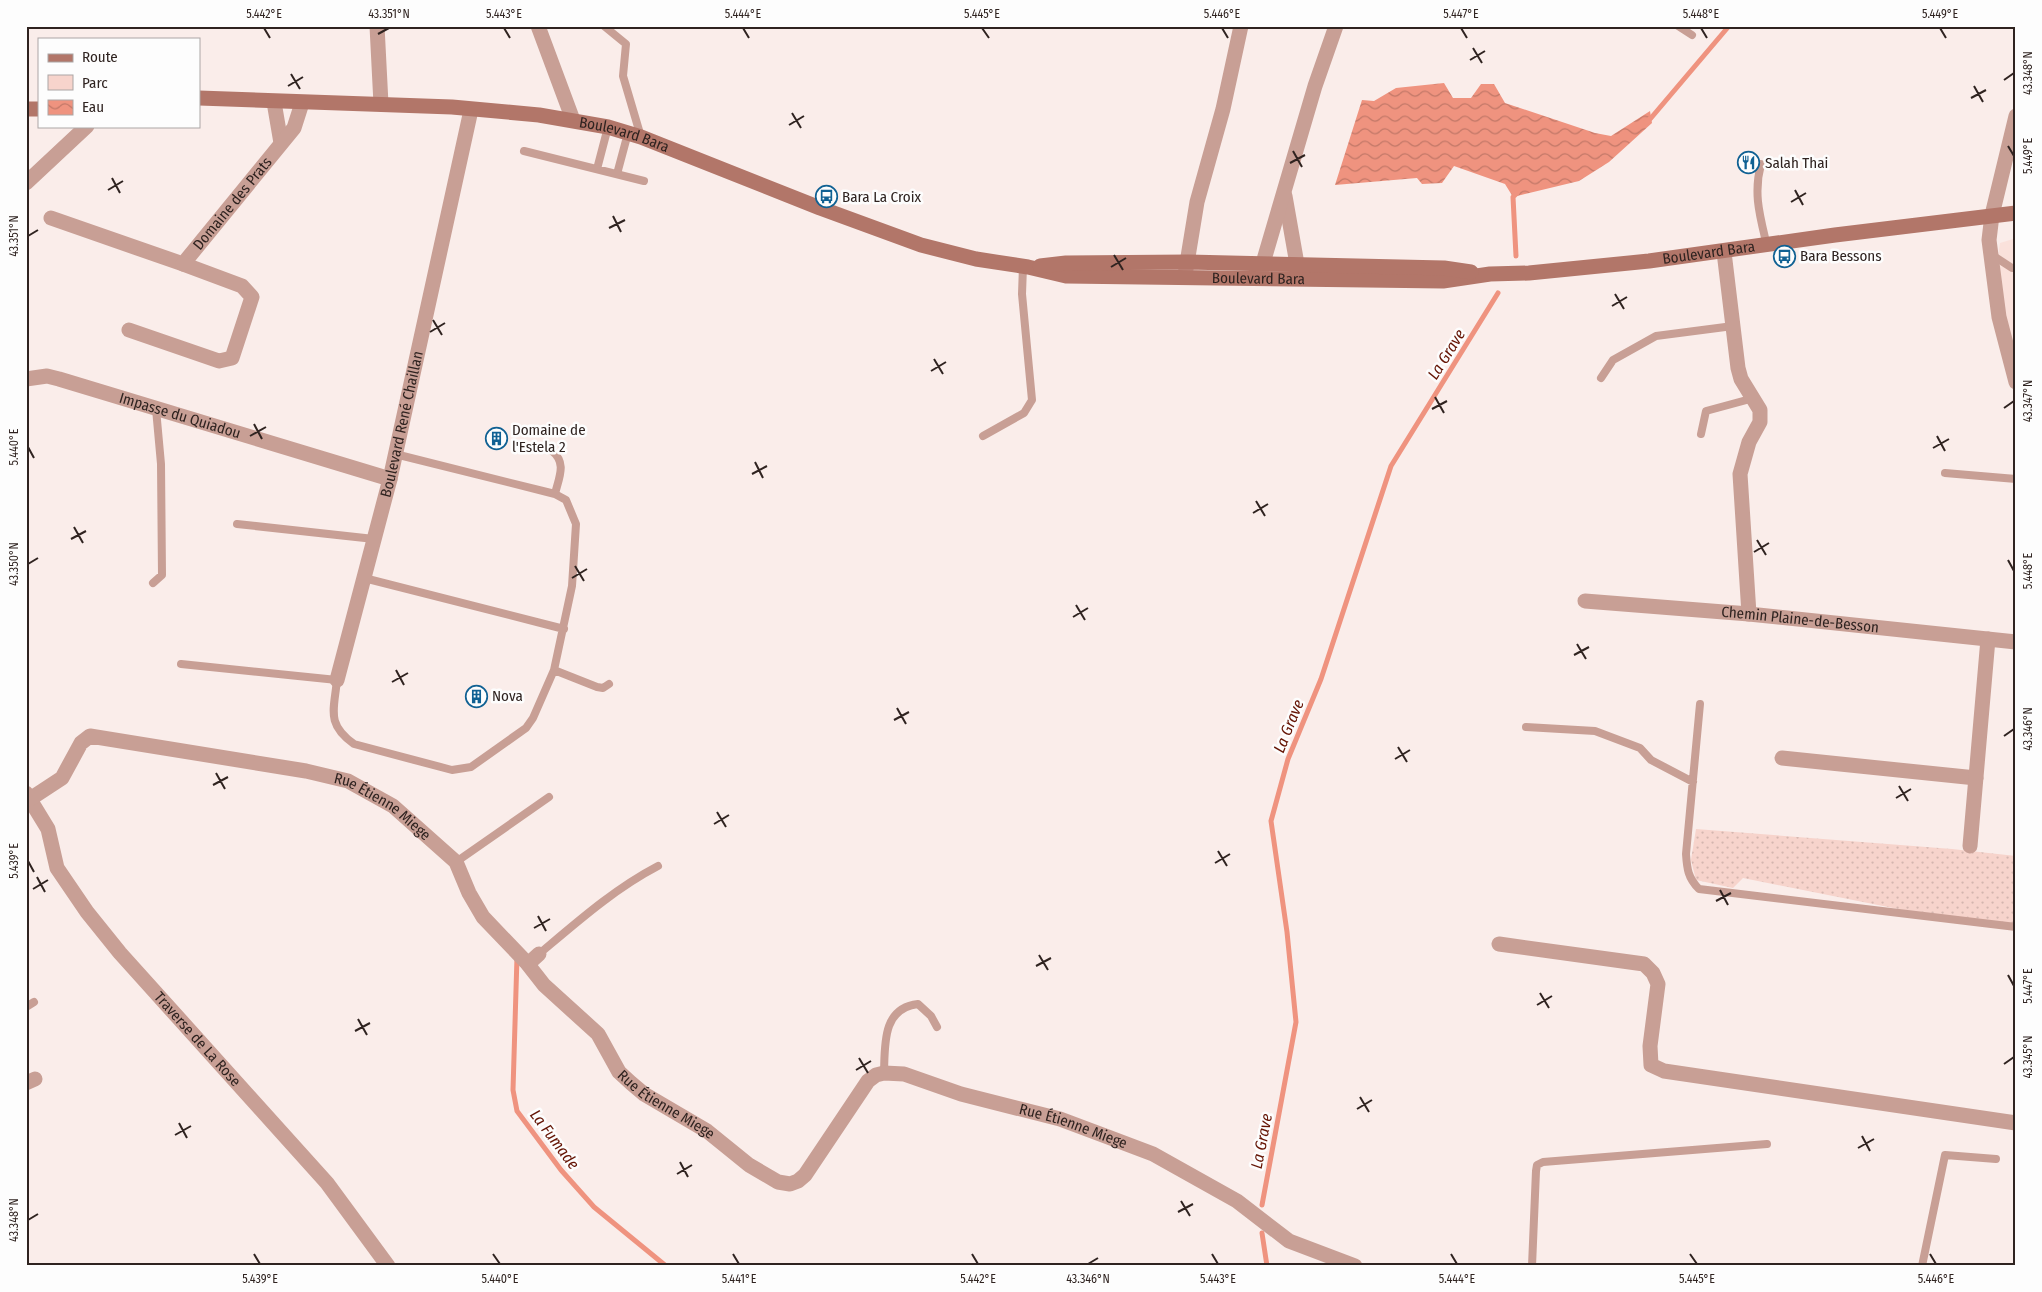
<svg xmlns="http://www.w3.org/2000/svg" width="2042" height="1292" viewBox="0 0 2042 1292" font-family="'Fira Sans Condensed',sans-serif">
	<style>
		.built { fill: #fae1db }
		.green { fill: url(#green-dots) }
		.water { fill: url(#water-waves) }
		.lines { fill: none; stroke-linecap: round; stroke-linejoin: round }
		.stream { stroke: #ef937f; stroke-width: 5 }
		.lane { stroke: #c89f95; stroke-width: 8 }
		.street { stroke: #c89f95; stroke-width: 15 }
		.secondary { stroke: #b27669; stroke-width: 15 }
		.ticks { fill: none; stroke: #2f2320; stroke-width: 2 }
		.labels { text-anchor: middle; stroke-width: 5; stroke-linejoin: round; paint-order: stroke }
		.street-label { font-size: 15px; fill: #2f2320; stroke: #fdfdfd }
		.poi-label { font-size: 15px; fill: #2f2320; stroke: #fdfdfd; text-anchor: start }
		.water-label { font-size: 16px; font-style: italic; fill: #641303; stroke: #fdfdfd }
		.neatline { fill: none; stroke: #2f2320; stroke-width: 2 }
		.ticks-label { font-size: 12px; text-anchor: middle; fill: #2f2320 }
	</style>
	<defs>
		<pattern id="green-dots" width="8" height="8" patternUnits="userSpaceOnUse" patternTransform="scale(1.25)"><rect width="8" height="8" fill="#f7d4cc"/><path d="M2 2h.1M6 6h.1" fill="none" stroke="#d4b6af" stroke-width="1.8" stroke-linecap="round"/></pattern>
		<pattern id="water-waves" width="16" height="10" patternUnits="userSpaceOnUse" patternTransform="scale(1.25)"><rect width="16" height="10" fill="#ef937f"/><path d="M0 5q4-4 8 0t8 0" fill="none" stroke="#c27868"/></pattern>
	</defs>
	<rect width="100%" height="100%" fill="#faedea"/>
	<path class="built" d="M2013 239 2016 249V358L2000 297 1996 269 2000 243Z"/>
	<path class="green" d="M1696 829 1952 849 2016 856V927L1943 918 1743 878 1733 888 1696 880 1691 860Z"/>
	<path class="water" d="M1444 83 1453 98H1471L1481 84H1494L1505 103 1595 133 1611 136 1650 111 1652 123 1609 162 1579 181 1513 197 1505 184 1454 166 1442 183 1422 184 1417 178 1335 185 1362 100 1374 101 1396 88Z"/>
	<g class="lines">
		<path class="stream" d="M1646 122 1651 118 1729 26
			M1516 256 1513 197 1517 193
			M517 957 513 1090 517 1111 561 1170 594 1207 666 1266
			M1262 1205 1296 1022 1287 932 1271 821 1288 759 1321 679 1391 466 1498 293
			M1262 1233 1267 1266"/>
		<path class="lane" d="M604 26 626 44 623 76 641 137
			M1678 26 1692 35
			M524 151 644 181
			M1761 164C1753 194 1760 216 1767 246
			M597 169 608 127
			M617 174 628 133
			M1992 255 2012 268H2016
			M1601 378 1613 360 1656 336 1733 326
			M1701 434 1706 411 1754 398
			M983 436 1024 413 1032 400 1022 294 1023 266
			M552 451C567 463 559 477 555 494
			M395 454 555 494 566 500 576 524 572 586 554 670 597 687 603 688 609 684
			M1945 473 2016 479
			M237 524 374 539
			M364 578 564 629
			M153 583 162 575 161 464 156 409
			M181 664 337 680C334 710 326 724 354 744L452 770 471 767 526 728 533 718 554 670
			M1700 704 1686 854C1687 869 1688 878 1699 889L2016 927
			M1526 727 1595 731 1640 748 1651 760 1693 782
			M456 862 549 797
			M539 954C577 922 614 889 658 866
			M26 1007 34 1002
			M884 1073C885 1045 882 1008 918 1004L931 1016 937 1027
			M1532 1266 1536 1171 1537 1165 1543 1162 1767 1144
			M1922 1266 1945 1155 1996 1159"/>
		<g class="street">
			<path d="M377 26 381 104"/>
			<path d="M538 26 573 120"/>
			<path d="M274 102 281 143"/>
			<path d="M2016 116 1992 215 1989 240 1999 317 2016 382"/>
			<path d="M26 183 87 126"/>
			<path d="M1285 196 1297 264V277"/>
			<path id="s1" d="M51 218 183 264 294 128 302 103"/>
			<path d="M1724 252 1738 368 1741 379 1760 410V422L1749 442 1740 474 1749 614"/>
			<path d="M1185 275 1197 202 1223 109 1241 26"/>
			<path d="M1261 275 1263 263 1315 86 1336 26"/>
			<path d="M129 330 219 361 232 358 252 297 242 286 183 264"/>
			<path id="s2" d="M26 379 47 376 59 379 390 479"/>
			<path id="s3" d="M1585 601 1749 614 2016 642"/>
			<path id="s4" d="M337 680 390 479 471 110"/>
			<path d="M1782 758 1976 778"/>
			<path id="s5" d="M26 793 48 829 57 868 87 912 120 953 327 1183 388 1266"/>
			<path id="s6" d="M30 799 62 778 81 743 90 736 306 771 348 781 393 806 456 862 469 893 483 917 526 962 544 985 598 1034 619 1072 631 1083 644 1094 707 1131 749 1165 778 1182 790 1184 798 1181 805 1175 868 1081 876 1075 884 1073 904 1074 961 1094 1060 1119 1108 1137 1153 1154 1237 1201 1289 1241 1355 1266"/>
			<path d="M1970 846 1988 639"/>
			<path d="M1499 944 1644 964 1653 973 1658 984 1650 1046 1651 1065 1664 1071 2016 1123"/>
			<path d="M528 964 539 954"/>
			<path d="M26 1083 35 1079"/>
		</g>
		<g class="secondary">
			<path id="s7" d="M199 98 452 107 539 115 608 127 641 137 820 208 921 245 976 259 1028 267 1066 276 1443 281 1490 274 1529 273 1649 261 1835 235 2016 213"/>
			<path d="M26 109H39"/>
			<path d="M1040 266 1066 263 1188 262 1444 268 1471 272"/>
		</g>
	</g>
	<path class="ticks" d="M264 28 270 38M504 28 510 38M743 28 749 38M982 28 989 38M1222 28 1228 38M1461 28 1467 38M1701 28 1707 38M1940 28 1946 38M378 34 389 28M1473 48 1482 63M1470 60 1485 51M291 74 300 89M2004 80 2014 73M288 86 303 77M1974 86 1983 102M1971 98 1986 90M792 113 801 128M789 125 804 116M2008 146 2014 156M1293 151 1302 167M1290 163 1305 155M112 178 120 193M108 190 123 181M1795 190 1803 205M1791 202 1806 193M613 216 621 232M609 228 625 220M28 236 38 230M1114 255 1123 270M1111 267 1126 258M1615 294 1624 309M1612 306 1627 297M433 320 442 335M430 332 445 323M934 359 943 374M931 371 946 362M1435 397 1444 413M2004 408 2014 401M1432 409 1447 401M254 424 262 439M250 436 266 427M1937 436 1945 451M28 447 34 458M1933 448 1949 439M755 462 763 478M752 474 767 466M1256 501 1265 516M1253 513 1268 504M74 527 83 543M71 539 86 531M1757 540 1766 555M1754 552 1769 543M2008 560 2014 571M28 564 38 558M575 566 584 581M572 578 587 569M1076 605 1085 620M1073 617 1088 608M1577 644 1586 659M1574 655 1589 647M396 670 404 685M392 682 408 673M897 708 906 724M894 720 909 712M2004 736 2014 729M1398 747 1407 762M1395 759 1410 750M216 773 225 789M213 785 228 777M1899 786 1908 801M1896 798 1911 789M717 812 726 827M714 824 729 815M1218 851 1227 866M28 861 34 872M1215 863 1230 854M37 877 45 892M33 889 48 880M1720 890 1728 905M1716 901 1731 893M538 916 546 931M534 928 550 919M1039 955 1048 970M1036 966 1051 958M2008 975 2014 986M1540 993 1549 1008M1537 1005 1552 996M358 1019 367 1035M355 1031 370 1023M859 1058 868 1073M2004 1064 2014 1057M856 1070 871 1061M1360 1097 1369 1112M1357 1109 1372 1100M179 1123 187 1138M175 1135 191 1126M1862 1136 1870 1151M1858 1148 1874 1139M680 1162 688 1177M677 1174 692 1165M1181 1201 1190 1216M1178 1212 1193 1204M28 1220 38 1214M254 1254 260 1264M493 1254 500 1264M733 1254 739 1264M972 1254 978 1264M1212 1254 1218 1264M1451 1254 1457 1264M1690 1254 1697 1264M1930 1254 1936 1264M1088 1264 1098 1258"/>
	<defs>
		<symbol id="restaurant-ring" viewBox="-11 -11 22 22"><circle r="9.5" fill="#fdfdfd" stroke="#106193" stroke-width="1.5"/><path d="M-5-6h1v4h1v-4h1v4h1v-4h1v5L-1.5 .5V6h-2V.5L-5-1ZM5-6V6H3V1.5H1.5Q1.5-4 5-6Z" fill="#106193"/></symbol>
		<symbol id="bus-ring" viewBox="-11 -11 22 22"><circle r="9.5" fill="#fdfdfd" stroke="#106193" stroke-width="1.5"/><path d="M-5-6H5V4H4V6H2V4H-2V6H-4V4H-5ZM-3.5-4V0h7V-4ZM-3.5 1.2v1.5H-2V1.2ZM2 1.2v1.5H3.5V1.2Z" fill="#106193"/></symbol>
		<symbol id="building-ring" viewBox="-11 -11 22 22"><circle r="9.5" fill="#fdfdfd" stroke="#106193" stroke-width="1.5"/><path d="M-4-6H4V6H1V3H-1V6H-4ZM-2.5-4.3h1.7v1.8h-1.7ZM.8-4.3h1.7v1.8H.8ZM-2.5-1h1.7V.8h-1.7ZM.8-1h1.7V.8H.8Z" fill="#106193"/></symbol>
	</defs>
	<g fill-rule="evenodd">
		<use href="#restaurant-ring" x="1736" y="150" width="25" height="25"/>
		<use href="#bus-ring" x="814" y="184" width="25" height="25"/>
		<use href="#bus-ring" x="1772" y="244" width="25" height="25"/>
		<use href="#building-ring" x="484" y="426" width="25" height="25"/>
		<use href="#building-ring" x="464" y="684" width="25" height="25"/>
	</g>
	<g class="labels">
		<g class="street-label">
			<text dy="5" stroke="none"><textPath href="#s7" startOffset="428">Boulevard Bara</textPath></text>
			<text dy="5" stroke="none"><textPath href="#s1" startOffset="218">Domaine des Prats</textPath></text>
			<text dy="5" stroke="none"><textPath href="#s7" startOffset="1538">Boulevard Bara</textPath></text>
			<text dy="5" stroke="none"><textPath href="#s7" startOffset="1086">Boulevard Bara</textPath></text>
			<text dy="5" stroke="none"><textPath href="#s2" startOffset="160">Impasse du Quiadou</textPath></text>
			<text dy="5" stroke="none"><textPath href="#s4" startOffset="264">Boulevard René Chaillan</textPath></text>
			<text dy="5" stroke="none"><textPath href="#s3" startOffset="216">Chemin Plaine-de-Besson</textPath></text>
			<text dy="5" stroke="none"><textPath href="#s6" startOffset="394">Rue Étienne Miege</textPath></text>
			<text dy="5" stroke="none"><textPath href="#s5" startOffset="304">Traverse de La Rose</textPath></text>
			<text dy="5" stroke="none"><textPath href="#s6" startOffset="814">Rue Étienne Miege</textPath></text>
			<text dy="5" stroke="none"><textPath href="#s6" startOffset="1309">Rue Étienne Miege</textPath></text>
		</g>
		<g class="poi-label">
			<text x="1765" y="168">Salah Thai</text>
			<text x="842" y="202">Bara La Croix</text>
			<text x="1800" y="261">Bara Bessons</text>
			<text x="512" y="435">Domaine de<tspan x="512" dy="17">l'Estela 2</tspan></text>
			<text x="492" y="701">Nova</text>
		</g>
		<g class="water-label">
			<text transform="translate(1446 354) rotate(-58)" y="6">La Grave</text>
			<text transform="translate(1288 726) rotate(-68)" y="6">La Grave</text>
			<text transform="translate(555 1139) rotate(53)" y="6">La Fumade</text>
			<text transform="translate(1261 1141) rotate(-79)" y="6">La Grave</text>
		</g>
	</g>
	<rect width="2042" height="1292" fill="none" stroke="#fdfdfd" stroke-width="55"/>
	<rect x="38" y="38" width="162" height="90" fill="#fdfdfd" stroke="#aba6a5"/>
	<rect x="48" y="54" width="25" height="8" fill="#b27669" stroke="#aba6a5"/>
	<text x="82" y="62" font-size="15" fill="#2f2320">Route</text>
	<rect x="48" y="75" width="25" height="15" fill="#f7d4cc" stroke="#aba6a5"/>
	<text x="82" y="88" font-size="15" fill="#2f2320">Parc</text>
	<rect x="48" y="100" width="25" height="15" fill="url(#water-waves)" stroke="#aba6a5"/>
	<text x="82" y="112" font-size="15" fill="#2f2320">Eau</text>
	<rect x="28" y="28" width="1986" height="1236" class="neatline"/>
	<g class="ticks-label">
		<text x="264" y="18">5.442°E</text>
		<text x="389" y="18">43.351°N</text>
		<text x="504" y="18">5.443°E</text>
		<text x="743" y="18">5.444°E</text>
		<text x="982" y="18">5.445°E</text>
		<text x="1222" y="18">5.446°E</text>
		<text x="1461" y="18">5.447°E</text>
		<text x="1701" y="18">5.448°E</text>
		<text x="1940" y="18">5.449°E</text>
		<text transform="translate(2028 73) rotate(-90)" y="4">43.348°N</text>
		<text transform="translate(2028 156) rotate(-90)" y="4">5.449°E</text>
		<text transform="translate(14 236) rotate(-90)" y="4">43.351°N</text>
		<text transform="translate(2028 401) rotate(-90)" y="4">43.347°N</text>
		<text transform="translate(14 447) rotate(-90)" y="4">5.440°E</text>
		<text transform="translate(14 564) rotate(-90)" y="4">43.350°N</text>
		<text transform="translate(2028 571) rotate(-90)" y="4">5.448°E</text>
		<text transform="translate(2028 729) rotate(-90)" y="4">43.346°N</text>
		<text transform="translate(14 861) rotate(-90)" y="4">5.439°E</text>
		<text transform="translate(2028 986) rotate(-90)" y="4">5.447°E</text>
		<text transform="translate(2028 1057) rotate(-90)" y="4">43.345°N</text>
		<text transform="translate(14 1220) rotate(-90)" y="4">43.348°N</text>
		<text x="260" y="1283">5.439°E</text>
		<text x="500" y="1283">5.440°E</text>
		<text x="739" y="1283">5.441°E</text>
		<text x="978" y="1283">5.442°E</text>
		<text x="1088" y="1283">43.346°N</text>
		<text x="1218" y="1283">5.443°E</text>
		<text x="1457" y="1283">5.444°E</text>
		<text x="1697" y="1283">5.445°E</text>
		<text x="1936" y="1283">5.446°E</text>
	</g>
</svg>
